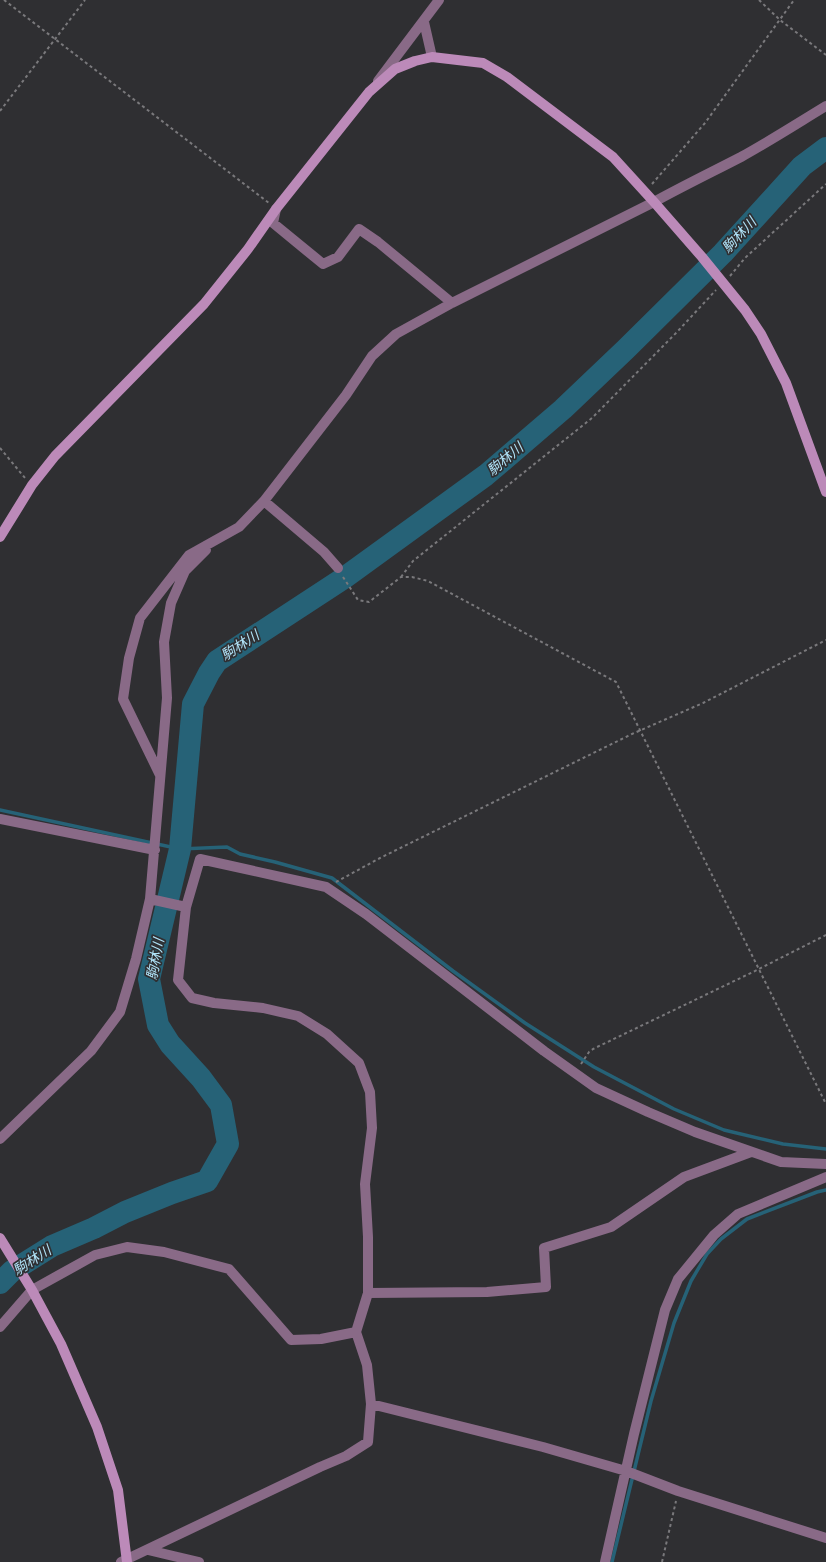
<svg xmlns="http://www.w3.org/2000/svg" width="826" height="1562" viewBox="0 0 826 1562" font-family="'Nunito Sans','Noto Sans JP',sans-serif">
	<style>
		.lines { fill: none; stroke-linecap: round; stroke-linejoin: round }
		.stream { stroke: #266277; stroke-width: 3.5 }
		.river { stroke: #266277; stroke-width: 22 }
		.path { stroke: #7a797c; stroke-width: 2; stroke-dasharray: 3 3; stroke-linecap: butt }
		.street { stroke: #896a87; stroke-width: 10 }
		.secondary { stroke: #bc8ab9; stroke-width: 10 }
		.labels { text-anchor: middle; stroke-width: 3.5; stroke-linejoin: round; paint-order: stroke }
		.water-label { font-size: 14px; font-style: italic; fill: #b0e3f8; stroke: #2f2f32 }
	</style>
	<rect width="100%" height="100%" fill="#2f2f32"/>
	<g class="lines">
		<path class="stream" d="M0 810 180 849 227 847 240 854 275 862 332 878 453 971 525 1023 594 1067 674 1109 724 1130 783 1144 826 1149
			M612 1562 651 1401 674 1323 691 1281 707 1254 721 1239 747 1219 817 1192 826 1190"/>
		<path class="river" d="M0 1283 12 1271 52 1246 94 1228 125 1212 172 1193 207 1181 228 1144 221 1105 201 1078 170 1044 158 1025 149 979 180 849 193 704 209 673 217 661 344 578 486 475 563 409 626 349 723 253 802 166 826 148"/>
		<path class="path" d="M4 0 269 203
			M759 0 780 20 826 55
			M0 111 85 0
			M652 184 705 123 794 0
			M730 276 745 258 826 184
			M0 448 25 478
			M343 577 358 600 369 602 401 577H412L428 581 616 682 826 1104
			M401 577 413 561 592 418 677 332 716 290
			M336 882 380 858 632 734 703 703 826 640
			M581 1064 589 1052 593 1049 753 972 826 935
			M662 1562 676 1501"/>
		<path class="street" d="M424 22 432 57
			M378 81 439 0
			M276 209 273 223 323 264 338 257 359 229 378 242 452 303
			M264 501 324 552 338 568
			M160 775 123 699 129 658 140 618 189 555 239 527 264 501 346 395 372 356 396 334 452 303 654 202C683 186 712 172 741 157 770 141 798 123 826 106
			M0 819 155 850
			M150 899 186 907
			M0 1139 91 1051 120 1012 136 959 150 899 167 698 164 642 171 603 185 571 206 550
			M368 1293 487 1292 546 1287 544 1248 611 1227 684 1177 751 1152
			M0 1327 32 1290 95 1255 127 1247 164 1252 229 1269 291 1340 321 1339 356 1332
			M371 1404 543 1447 626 1471 678 1491 826 1538
			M148 1550 199 1562
			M121 1562 320 1467 346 1456 368 1442 371 1404 367 1365 356 1332 368 1293V1237L365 1184 372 1128 370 1092 359 1063 327 1034 298 1016 263 1008 214 1003 192 998 178 980 186 907 200 859 326 887 366 914 544 1051 596 1088 648 1112 695 1132 781 1162 826 1164
			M605 1562 634 1434 665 1310 678 1279 714 1235 738 1214 826 1177"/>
		<path class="secondary" d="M0 537 32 485 55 456 204 304 248 249 276 209 369 92 395 69 415 61 432 57 483 63 507 77 613 157 654 202 702 257 745 310 761 334 786 383 826 492
			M0 1238 32 1290 61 1344 97 1427 118 1490 127 1562"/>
	</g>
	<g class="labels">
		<g class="water-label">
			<text transform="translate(739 235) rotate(-47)" y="5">駒林川</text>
			<text transform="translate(505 459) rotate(-40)" y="5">駒林川</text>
			<text transform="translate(240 645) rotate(-33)" y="5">駒林川</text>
			<text transform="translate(155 959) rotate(-80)" y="5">駒林川</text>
			<text transform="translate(32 1260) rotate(-33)" y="5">駒林川</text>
		</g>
	</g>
</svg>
